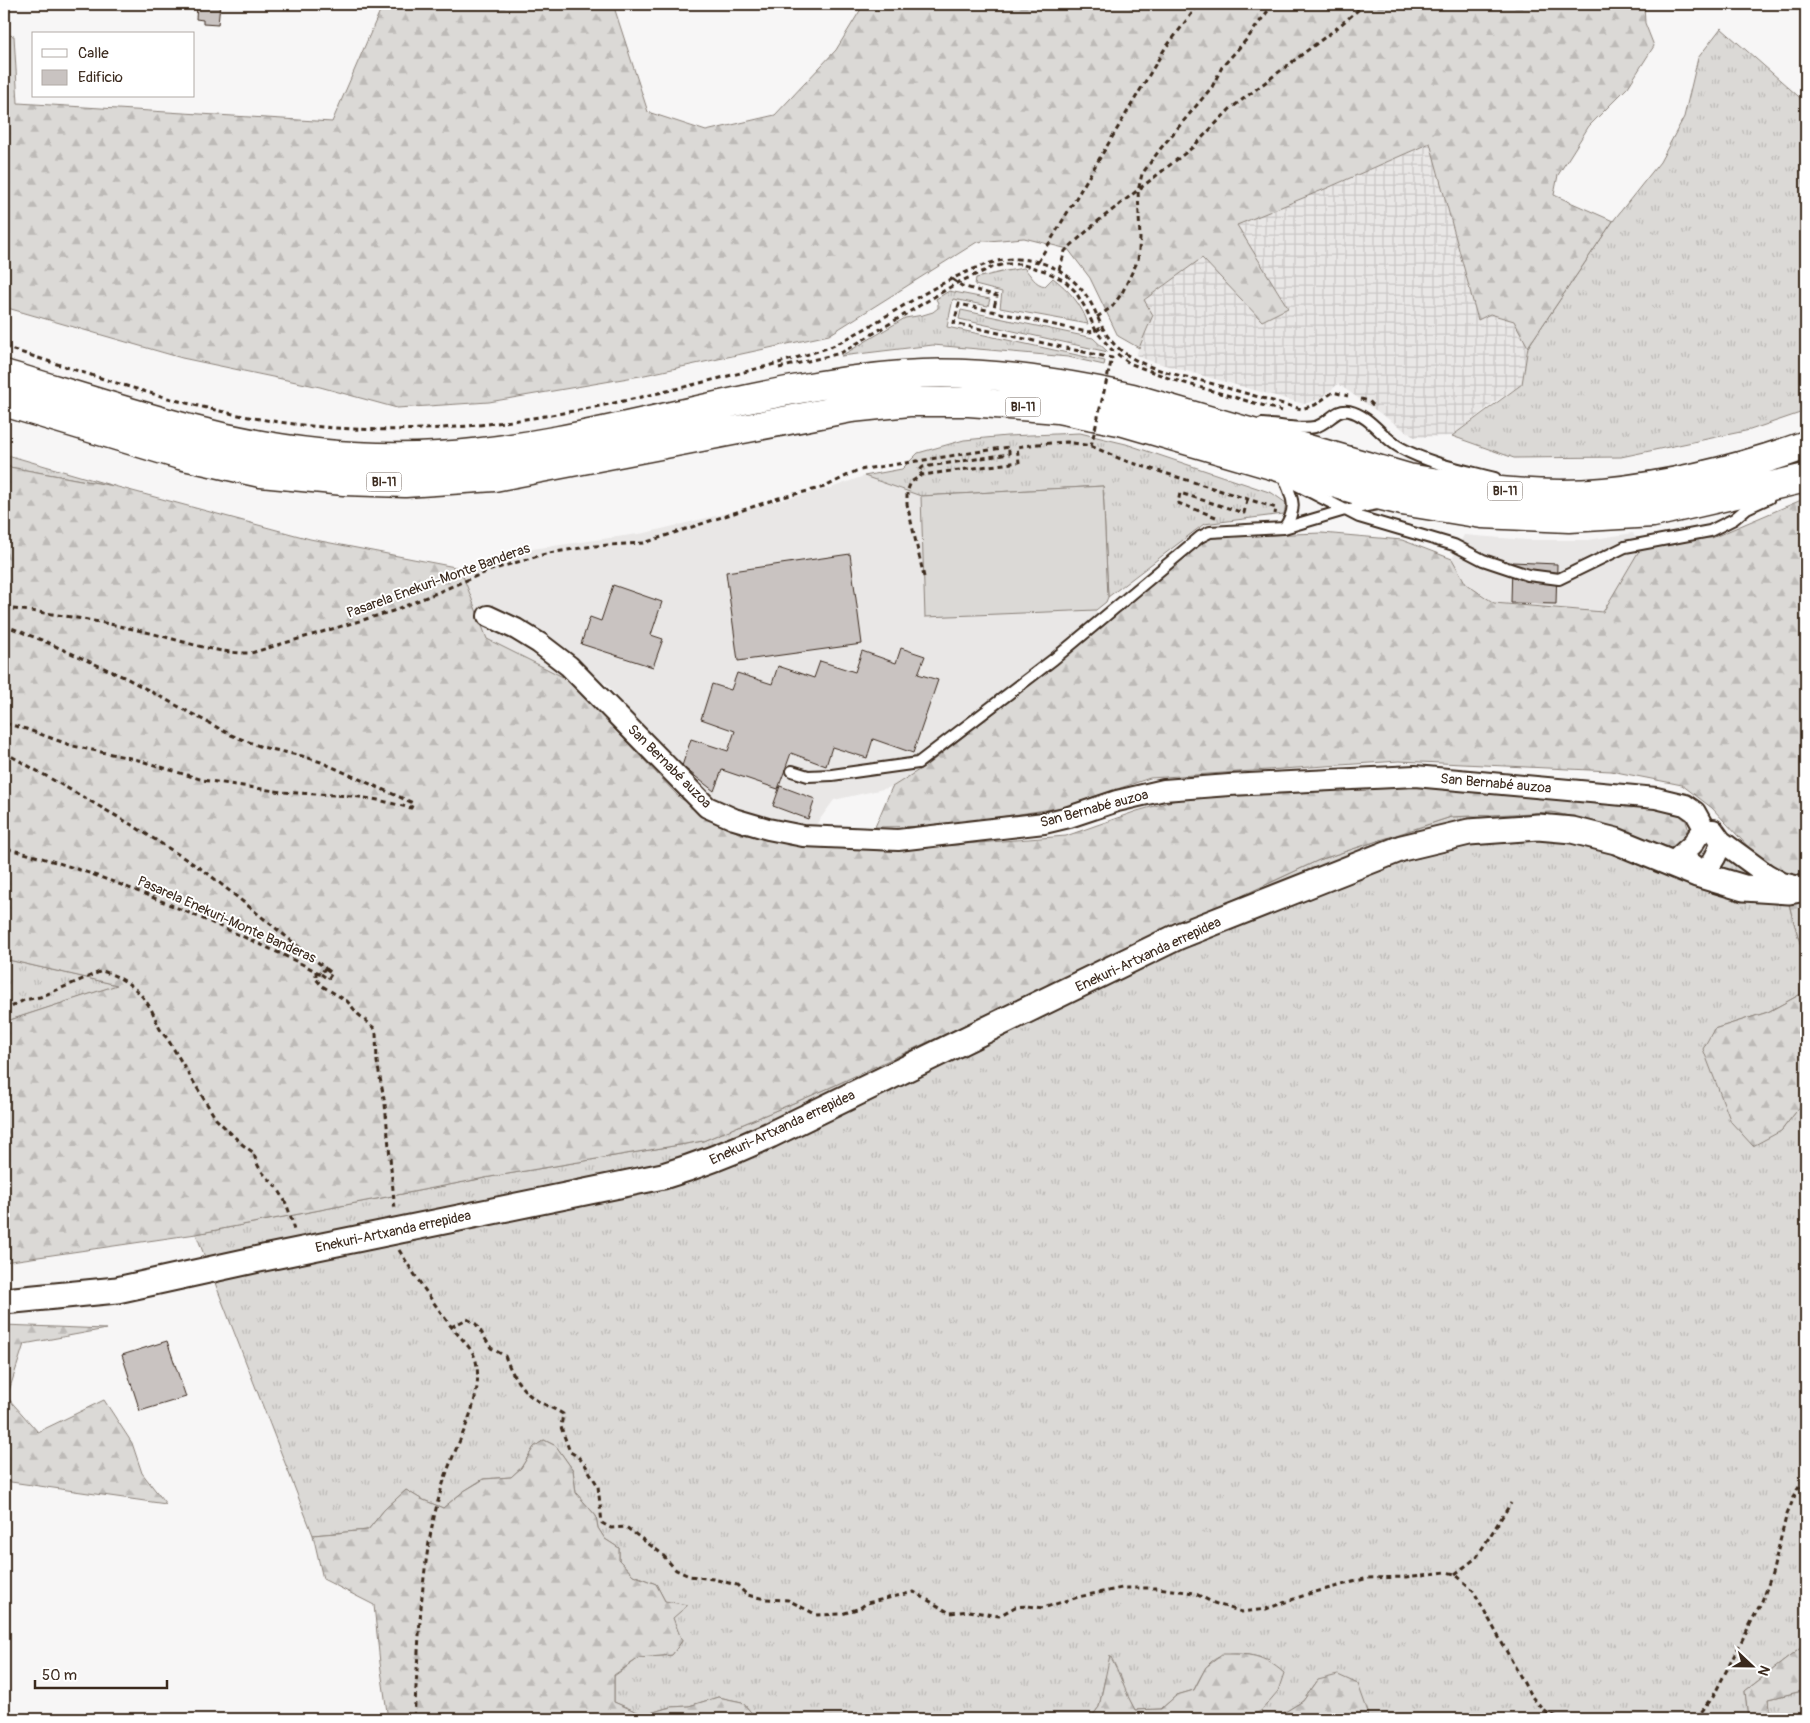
<svg xmlns="http://www.w3.org/2000/svg" width="1810" height="1723" viewBox="0 0 1810 1723" font-family="Pangolin,sans-serif">
	<style>
		.built { fill: #e9e7e6 }
		.industrial { fill: url(#industrial-grid) }
		.grass { fill: url(#grass-tufts); stroke: #8b827a }
		.forest { fill: url(#forest-firs); stroke: #8b827a }
		.pitch { fill: #dbd9d6; stroke: #8b827a }
		.building { fill: #c9c3c1; stroke: #3b2a1e }
		.lines { fill: none; stroke-linecap: round; stroke-linejoin: round }
		.service-casing { stroke: #3b2a1e; stroke-width: 14 }
		.minor-casing { stroke: #3b2a1e; stroke-width: 24 }
		.tertiary-casing { stroke: #3b2a1e; stroke-width: 29 }
		.primary-casing { stroke: #3b2a1e; stroke-width: 31 }
		.path { stroke: #3b2a1e; stroke-width: 3; stroke-dasharray: 5 4; stroke-linecap: butt }
		.service { stroke: #fff; stroke-width: 10 }
		.minor { stroke: #fff; stroke-width: 20 }
		.tertiary { stroke: #fff; stroke-width: 25 }
		.primary { stroke: #fff; stroke-width: 28 }
		.path-bridge { stroke: #3b2a1e; stroke-width: 3; stroke-dasharray: 5 4; stroke-linecap: butt }
		.labels { text-anchor: middle; stroke-width: 4; stroke-linejoin: round; paint-order: stroke }
		.shield { fill: #fff; stroke: #766a62; stroke-width: 1 }
		.shield-label { font-size: 12px; font-weight: bold; fill: #3b2a1e }
		.street-label { font-size: 14px; fill: #3b2a1e; stroke: #fff }
	</style>
	<defs>
		<pattern id="industrial-grid" width="8" height="8" patternUnits="userSpaceOnUse" patternTransform="scale(1.25)"><rect width="8" height="8" fill="#e9e7e6"/><path d="M0 4h8M4 0v8" fill="none" stroke="#c9c6c5"/></pattern>
		<pattern id="grass-tufts" width="24" height="20" patternUnits="userSpaceOnUse" patternTransform="scale(1.25)"><rect width="24" height="20" fill="#dbd9d6"/><path d="M3 7l-1-3M5 7V3M7 7l1-3M15 17l-1-3M17 17v-4M19 17l1-3" fill="none" stroke="#bdbab7"/></pattern>
		<pattern id="forest-firs" width="22" height="20" patternUnits="userSpaceOnUse" patternTransform="scale(1.25)"><rect width="22" height="20" fill="#dbd9d6"/><path d="M5 1l3.5 6h-7zM16 11l3.5 6h-7z" fill="#bdbab7"/></pattern>
	</defs>
	<rect width="100%" height="100%" fill="#f7f6f6"/>
	<filter id="ink" filterUnits="userSpaceOnUse"><feTurbulence type="fractalNoise" baseFrequency=".02" numOctaves="2"/><feDisplacementMap in="SourceGraphic" scale="10" xChannelSelector="R" yChannelSelector="G"/><feConvolveMatrix kernelMatrix="1 2 1 2 8 2 1 2 1" color-interpolation-filters="sRGB"/></filter>
	<g filter="url(#ink)">
		<path class="built" d="M864 476 921 496 1108 597 1106 602 1096 610 1100 626 975 728 927 765 892 787 834 800 815 826 780 820 722 804 645 732 605 682 585 697 567 679 487 639 460 568 525 550 645 533 831 488Z
			M1633 533 1641 551 1603 612 1494 603 1466 584 1452 559 1464 535 1527 540H1588Z"/>
		<path class="industrial" d="M1430 143 1478 320 1489 314 1514 321 1528 347 1522 384 1492 404 1452 436 1414 437 1338 384 1321 399 1304 404 1147 360 1136 355 1153 315 1144 301 1202 257 1262 321 1288 308 1236 225 1325 189Z"/>
		<path class="grass" d="M1721 28 1806 103V411L1750 430 1621 457 1514 458 1452 436 1522 384 1528 347 1613 221 1660 162 1684 117 1698 58Z
			M1024 268C1032 276 1034 284 1045 286L1053 278C1069 290 1082 305 1088 324L1000 308 1002 292 975 285 976 278 1006 271Z
			M949 291 990 299 988 306 953 299 947 327 1105 361 1104 365 1068 357 933 345 841 356 905 318 923 315 933 312 938 308V303L936 299Z
			M961 310 1093 338 1108 352 959 319Z
			M1080 433 1126 444 1272 493 1286 503 1284 514 1204 524 1108 597 1103 486 921 496 864 476 902 469 918 453 964 440 1007 436Z
			M4 454 114 486 4 466Z
			M1552 812 1610 826 1674 849 1753 852 1781 871 1792 916 1802 949 1801 994 1768 1012 1714 1029 1781 1131 1806 1099V1644L1745 1691 1748 1719H1366L1368 1712 1318 1680 1303 1701 1282 1714 1280 1719H1243L1261 1711 1270 1660C1249 1654 1219 1647 1205 1669 1201 1676 1197 1683 1194 1690L1177 1695 1161 1709 1135 1710 1125 1692 1120 1673 1105 1678 1099 1707 1090 1719H757L742 1702 718 1697 689 1706 670 1707 644 1715 614 1702V1676L639 1658 672 1655 682 1641 665 1601 656 1584 633 1575 619 1560V1548L605 1539 598 1528 596 1516 576 1493 573 1470 556 1446 544 1440 534 1447 521 1468 511 1477 483 1479 464 1491 443 1508 421 1499 406 1490 384 1510 368 1530 313 1535 196 1234 490 1177 703 1141 829 1088 1319 860 1451 817Z
			M4 959 118 985 4 1022Z
			M1806 1690V1719H1771L1769 1699Z"/>
		<path class="forest" d="M383 4H613L648 112 706 131 775 115 836 50 864 4H1644L1645 23 1654 46 1628 87 1589 126 1558 175 1554 195 1613 221 1528 347 1514 321 1490 314 1478 320 1430 143 1325 189 1237 225 1288 308 1262 321 1202 258 1144 300 1153 315 1139 348 1118 336 1090 278 1068 249 1024 238 977 242 829 335 640 376 489 402 397 408 320 387 182 358 4 307V34L14 36 18 103 332 122Z
			M4 466 114 486 310 539 460 568 487 639 567 679 680 798 740 834 832 848 902 849 1066 836 1137 811 1190 796 1423 785 1641 805 1678 814 1686 821 1688 828 1683 840 1674 849 1610 826 1552 812 1451 817 1319 860 829 1088 703 1141 490 1177 196 1234 4 1262V1022L117 985 4 959Z
			M1806 498V1099L1781 1131 1753 1146 1731 1122 1703 1049 1714 1029 1768 1012 1801 994 1802 949 1792 916 1781 871 1753 852 1712 808 1682 785 1611 771 1399 761 1150 778 1064 807 943 826 875 827 892 787 927 765 1056 665 1182 553 1208 537 1322 533 1402 540 1452 559 1466 584 1494 603 1603 612 1643 544 1680 537 1712 538Z
			M4 1325 106 1329 24 1344 7 1397 38 1432 104 1400 132 1443 142 1473 166 1504 4 1481Z
			M544 1440 556 1446 573 1470 576 1493 596 1516 598 1528 605 1539 619 1548V1560L633 1575 656 1584 665 1601 688 1605 673 1618 682 1641 672 1655 639 1658 614 1675V1702L644 1715 670 1707 689 1706 718 1697 742 1702 757 1719H388L380 1663 374 1605 323 1579 313 1535 368 1530 384 1510 406 1490 421 1499 443 1508 464 1491 484 1479 511 1477 521 1468 534 1447Z
			M1806 1644V1690L1769 1699 1771 1719H1748L1745 1691Z
			M1223 1654C1251 1654 1262 1654 1284 1673L1278 1691 1261 1711 1243 1719H1090L1099 1707 1110 1655C1120 1673 1125 1693 1135 1710L1161 1709 1177 1695 1194 1690 1206 1667Z
			M1338 1675 1358 1684 1368 1712 1366 1719H1280L1282 1714 1303 1701 1318 1680Z"/>
		<path class="pitch" d="M1103 486 1108 597 1106 602 1096 610 925 617 921 496Z"/>
		<path class="building" d="M197 4H220L218 25 203 24V20L196 19Z
			M850 554 862 644 738 661 726 572Z
			M1512 562 1557 564 1556 604 1511 603Z
			M613 585 662 602 651 635 663 639 653 667 581 644 590 617 601 621Z
			M901 648 925 656 918 674 938 680 913 753 873 739 867 758 832 747 826 766 791 753 778 789 722 770 714 791 682 766 691 739 728 751 735 731 701 719 712 684 731 690 737 673 772 684 778 666 814 678 820 661 855 672 862 651 896 663Z
			M780 786 815 799 808 819 773 806Z
			M167 1341 186 1397 140 1411 122 1355Z"/>
		<g class="lines">
			<defs>
				<path id="service" d="M1262 424C1278 425 1299 430 1315 427 1328 424 1336 408 1349 411 1371 416 1382 438 1401 448 1430 464 1464 470 1495 478
					M1293 483 1359 517 1454 545 1483 560 1528 575 1559 579 1625 547 1710 531 1734 519 1747 508 1769 498
					M1284 528C1298 508 1293 499 1284 478
					M792 771 808 776 832 775 918 763 1054 659 1200 537 1210 532 1284 528 1345 510 1377 504"/>
				<path id="minor" d="M488 616 516 629 539 643 569 666 707 807 734 819 768 829 803 836 898 840 1044 823 1069 817 1117 801 1164 790 1229 785 1415 776 1656 798 1685 805 1695 812 1705 830
					M1672 863 1693 844 1698 836 1705 830H1713L1721 841 1766 874 1782 883 1795 886
					M1694 865 1697 874C1712 866 1717 857 1721 841"/>
				<path id="tertiary" d="M4 1301 117 1290 254 1260 663 1176C700 1165 735 1151 770 1135L1179 936 1402 848 1469 832 1538 827 1572 830 1616 841 1697 874 1744 888 1789 891 1806 888"/>
				<path id="primary" d="M4 374C64 392 125 412 186 428 267 450 354 461 438 456 596 446 745 387 903 375 979 369 1058 382 1132 398L1408 478C1472 489 1539 498 1604 492 1673 485 1742 468 1806 445
					M4 402 180 455 261 473 344 481 405 483 494 477 851 408 909 402H969L1058 409 1124 422 1361 491 1402 501 1482 514 1569 518 1653 513 1806 478"/>
			</defs>
			<use href="#service" class="service-casing"/>
			<use href="#minor" class="minor-casing"/>
			<use href="#tertiary" class="tertiary-casing"/>
			<use href="#primary" class="primary-casing"/>
			<path class="path" d="M1038 262 1164 50 1199 4
				M1059 270 1065 251 1097 222 1193 147 1230 109 1337 28 1365 4
				M952 279 962 286 997 296 993 311
				M1097 317 1112 307 1122 293 1138 260 1140 239 1138 191 1142 174 1161 148 1212 87 1222 67 1247 39 1273 4
				M4 347C99 377 195 412 294 424 430 441 557 418 688 386 736 374 784 363 830 347 841 343 851 336 861 331 898 310 977 256 1018 259 1054 261 1080 279 1095 311 1100 323 1106 337 1116 346 1140 369 1176 374 1206 382 1238 391 1269 400 1301 409L1315 405 1333 392 1348 396
				M1079 351 954 323 959 304 1087 332 1096 331 1102 327
				M779 368 841 353 957 283 993 267 1006 264H1020L1045 271 1065 281 1075 291 1086 309 1096 331 1111 349 1129 363 1171 379 1282 411
				M1361 399 1369 401 1375 407
				M1091 446 1123 460 1276 508 1275 514
				M1216 517 1178 503 1180 493 1244 513 1247 500
				M924 577 907 504V492L911 482 922 475 1019 462 1017 447 1037 444
				M4 608C52 613 99 621 146 632 181 640 215 654 251 653L393 611 491 570 521 561 549 553 593 546 644 543 779 498 825 487 856 471 865 469 1009 447V454L923 467 919 471 922 475
				M4 625 44 641 126 678 231 735 262 747 302 756 321 762 413 803 411 808 378 800 352 796 282 792 203 780 135 759 73 746 26 729 4 723
				M4 752 132 825 206 872 325 968 321 974C282 953 241 936 201 918 137 890 72 864 4 848
				M316 971V979L322 986 347 1001 358 1014 374 1028 376 1033 377 1062 385 1104 395 1211
				M321 974 328 979 332 973 325 968
				M4 1011 24 1000 40 997 102 971C124 978 140 989 152 1011 158 1023 157 1028 167 1038L216 1119 243 1145 254 1153C258 1173 266 1174 278 1189 287 1202 291 1216 294 1231
				M399 1250C415 1276 432 1301 450 1325 458 1336 473 1348 476 1361 484 1398 460 1436 448 1469 419 1549 420 1635 414 1719
				M451 1327 467 1319 476 1324 491 1348 505 1356C512 1374 521 1391 538 1401 547 1406 555 1409 563 1414L561 1427 570 1452 577 1456 584 1463 598 1486 602 1523 611 1528 626 1527 662 1554 676 1570 689 1576 713 1579 737 1585 747 1595 765 1599 788 1600 817 1615 842 1614 860 1608 867 1603 914 1592 950 1613 969 1611 999 1616 1015 1607 1028 1606 1043 1608 1078 1597 1122 1588H1158L1194 1593 1214 1603 1242 1612 1266 1609 1308 1594 1368 1578 1406 1577 1446 1572 1455 1574 1473 1590 1531 1696 1546 1712 1561 1719
				M1455 1574 1476 1558 1511 1503
				M1540 1719 1546 1712
				M1696 1719 1713 1697 1762 1601 1772 1574 1786 1517 1797 1490 1806 1477"/>
			<use href="#service" class="service"/>
			<use href="#minor" class="minor"/>
			<use href="#tertiary" class="tertiary"/>
			<use href="#primary" class="primary"/>
			<path class="path-bridge" d="M1037 444 1067 442 1091 446 1112 358 1079 351"/>
		</g>
	</g>
	<g class="labels">
		<g class="shield">
			<rect x="1005.5" y="397.5" width="35" height="19" rx="4"/>
			<rect x="366.5" y="472.5" width="35" height="19" rx="4"/>
			<rect x="1487.5" y="481.5" width="35" height="19" rx="4"/>
		</g>
		<g class="shield-label">
			<text x="1023" y="411">BI-11</text>
			<text x="384" y="486">BI-11</text>
			<text x="1505" y="495">BI-11</text>
		</g>
		<g class="street-label">
			<text transform="translate(438 580) rotate(-20)" y="5">Pasarela Enekuri-Monte Banderas</text>
			<text transform="translate(670 766) rotate(45)" y="5">San Bernabé auzoa</text>
			<text transform="translate(1496 783) rotate(5)" y="5">San Bernabé auzoa</text>
			<text transform="translate(1094 808) rotate(-15)" y="5">San Bernabé auzoa</text>
			<text transform="translate(227 919) rotate(24)" y="5">Pasarela Enekuri-Monte Banderas</text>
			<text transform="translate(1148 954) rotate(-25)" y="5">Enekuri-Artxanda errepidea</text>
			<text transform="translate(782 1127) rotate(-25)" y="5">Enekuri-Artxanda errepidea</text>
			<text transform="translate(393 1231) rotate(-12)" y="5">Enekuri-Artxanda errepidea</text>
		</g>
	</g>
	<rect width="1810" height="1723" fill="none" stroke="#fff" stroke-width="20"/>
	<rect x="10" y="10" width="1790" height="1703" fill="none" stroke="#3b2a1e" stroke-width="2" filter="url(#ink)"/>
	<rect x="32" y="32" width="162" height="65" fill="#ffffff" stroke="#b1aaa5"/>
	<rect x="42" y="49" width="25" height="8" fill="#ffffff" stroke="#b1aaa5"/>
	<text x="78" y="58" font-size="15" fill="#3b2a1e">Calle</text>
	<rect x="42" y="70" width="25" height="15" fill="#c9c3c1" stroke="#b1aaa5"/>
	<text x="78" y="82" font-size="15" fill="#3b2a1e">Edificio</text>
	<g transform="translate(1752 1666) rotate(112)" stroke="#ffffff" stroke-width="4" paint-order="stroke">
	<path d="M0-4L9 19L0 12L-9 19Z" fill="#3b2a1e"/>
	<text y="-8" font-size="14" font-weight="bold" text-anchor="middle" fill="#3b2a1e">N</text>
	</g>
	<path d="M35 1680v8h132v-8" fill="none" stroke="#3b2a1e" stroke-width="2.5"/>
	<text x="42" y="1680" font-size="15" fill="#3b2a1e" stroke="#ffffff" stroke-width="4" paint-order="stroke">50 m</text>
</svg>
